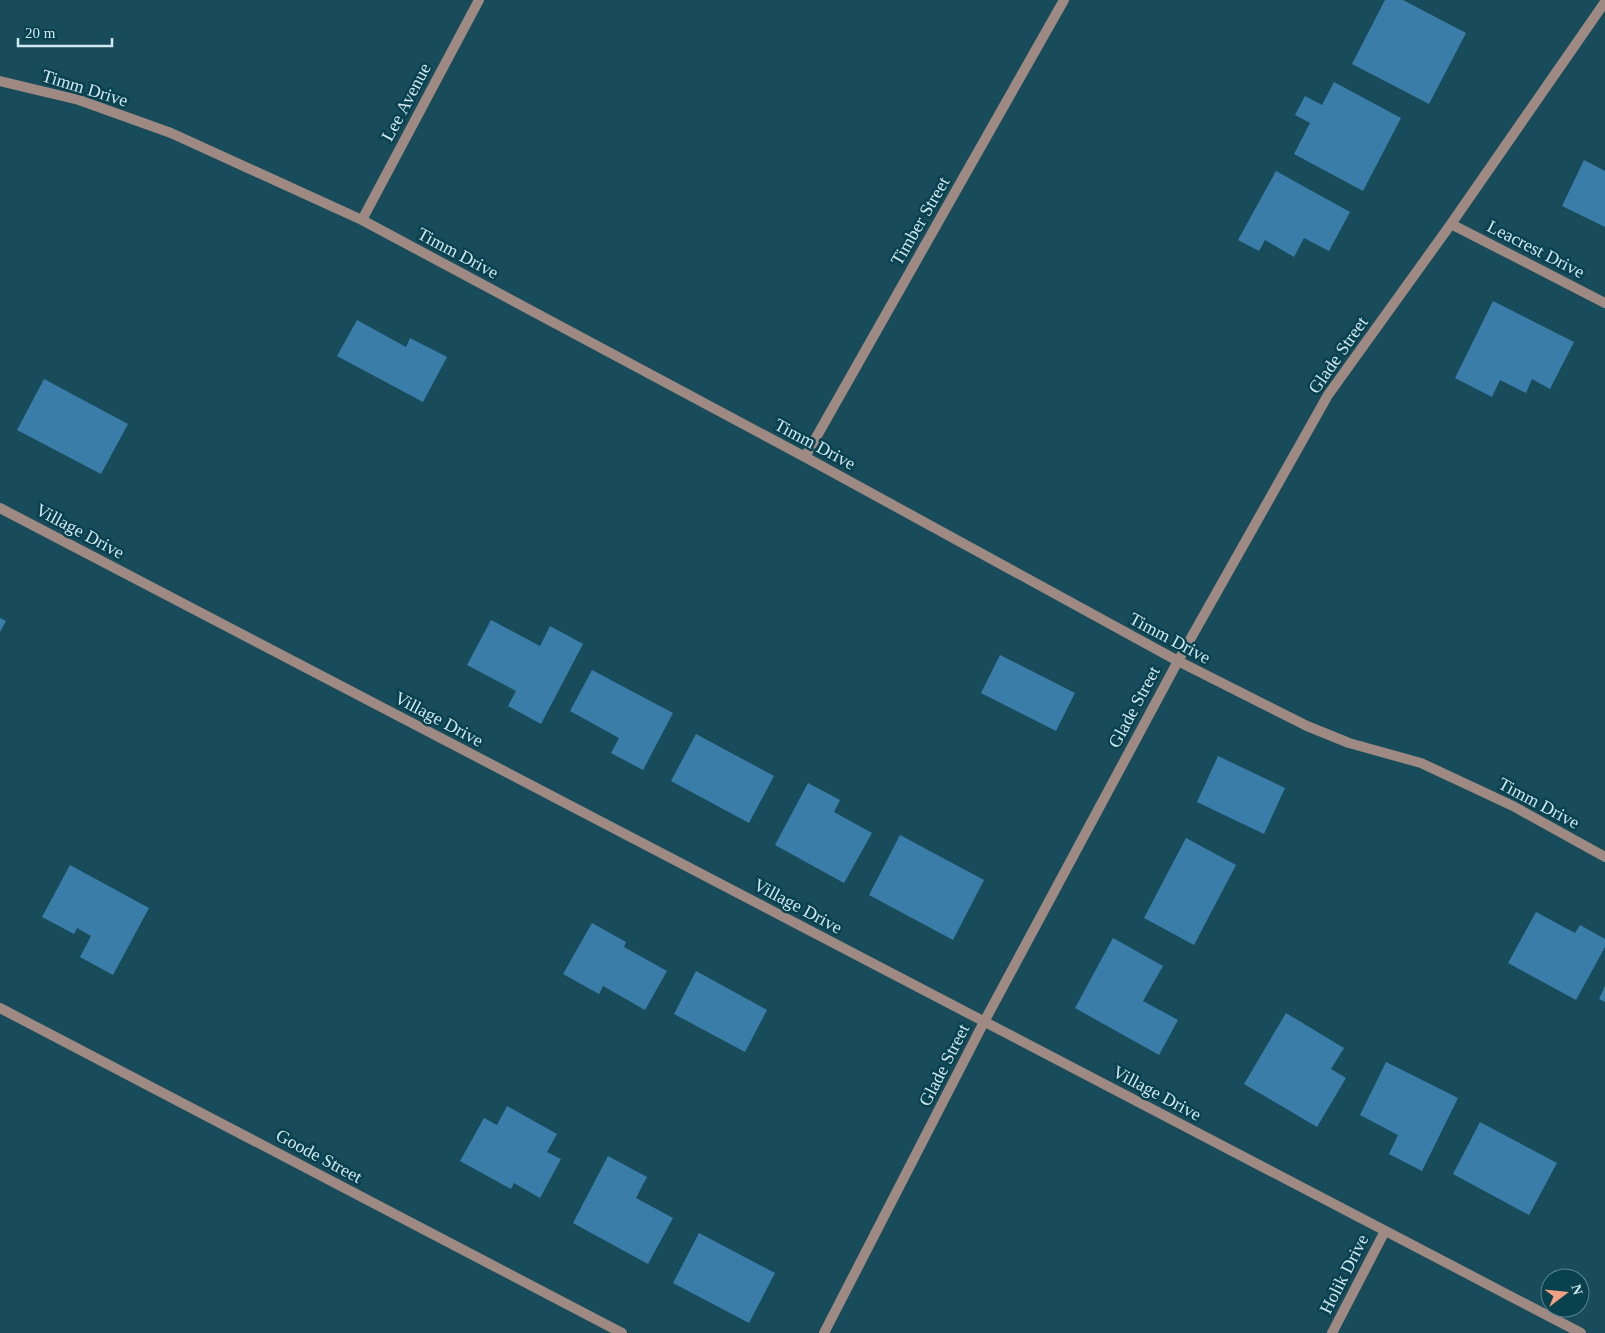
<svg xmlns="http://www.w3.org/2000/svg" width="1605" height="1333" viewBox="0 0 1605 1333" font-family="'Times New Roman',serif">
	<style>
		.building { fill: #397da8 }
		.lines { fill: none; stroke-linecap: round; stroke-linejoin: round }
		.minor { stroke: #9e8a83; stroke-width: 10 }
		.labels { text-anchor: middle; stroke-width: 5; stroke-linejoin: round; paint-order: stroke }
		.street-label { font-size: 18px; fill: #cfe8f1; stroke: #09414f }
	</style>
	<rect width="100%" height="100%" fill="#184c5a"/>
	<path class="building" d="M1385 0H1403L1466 33 1429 104 1352 64Z
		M1334 82 1401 118 1363 191 1294 154 1310 123 1295 115 1305 96 1322 105Z
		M1584 160 1605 171V227L1562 206Z
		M1276 171 1350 212 1329 251 1304 238 1294 257 1265 240 1259 251 1238 240Z
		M1493 301 1574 342 1550 389 1532 379 1526 393 1500 380 1492 397 1455 378Z
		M357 320 406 347 410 338 447 357 423 402 337 356Z
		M44 379 128 424 101 474 17 430Z
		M0 618 6 621 0 632Z
		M491 620 540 646 550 626 583 644 541 724 508 706 516 691 467 665Z
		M1000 655 1075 693 1056 731 981 693Z
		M592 670 673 713 643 770 611 753 619 738 570 711Z
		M696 734 774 776 749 823 671 781Z
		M1218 756 1285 788 1264 834 1197 802Z
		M808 783 840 800 834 812 872 833 844 883 775 845Z
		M900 835 984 880 953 940 869 895Z
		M1186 838 1236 865 1194 945 1144 918Z
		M70 865 149 908 113 975 80 957 91 936 77 928 74 934 42 917Z
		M1536 912 1575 933 1580 925 1605 939V947L1576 1000 1508 963Z
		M592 923 626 942 624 947 667 971 645 1010 603 986 599 994 563 974Z
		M1113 938 1163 966 1143 1001 1178 1020 1159 1055 1075 1008Z
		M696 971 767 1010 745 1052 674 1014Z
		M1605 986V1002L1599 999Z
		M1286 1013 1344 1048 1331 1069 1346 1078 1317 1127 1244 1084Z
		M1386 1062 1458 1098 1422 1171 1389 1154 1398 1135 1360 1115Z
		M507 1106 557 1134 547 1152 561 1159 540 1198 514 1183 511 1189 460 1161 484 1118 497 1125Z
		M1480 1122 1557 1163 1529 1215 1453 1174Z
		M608 1156 647 1177 636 1198 673 1218 648 1264 573 1223Z
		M699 1233 775 1273 749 1323 673 1283Z"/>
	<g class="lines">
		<path class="minor" d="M0 81 79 100 171 133 362 220 805 457 1178 661 1307 726 1349 743 1421 763 1513 806 1605 857
			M362 220 479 0
			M1451 224 1605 303
			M805 457 1064 0
			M0 508 1581 1333
			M0 1008 622 1333
			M824 1333 984 1022 1178 661 1328 395 1451 224 1605 2
			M1332 1333 1385 1231"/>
	</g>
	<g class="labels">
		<g class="street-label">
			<text transform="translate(85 88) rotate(17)" y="6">Timm Drive</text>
			<text transform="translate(406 102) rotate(-62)" y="6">Lee Avenue</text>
			<text transform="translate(920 221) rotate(-60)" y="6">Timber Street</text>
			<text transform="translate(1536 249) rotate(27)" y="6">Leacrest Drive</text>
			<text transform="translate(458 253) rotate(28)" y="6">Timm Drive</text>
			<text transform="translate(1338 355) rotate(-55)" y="6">Glade Street</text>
			<text transform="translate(815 444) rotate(28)" y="6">Timm Drive</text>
			<text transform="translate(80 531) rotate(28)" y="6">Village Drive</text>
			<text transform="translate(1170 638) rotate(28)" y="6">Timm Drive</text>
			<text transform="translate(1134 707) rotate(-62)" y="6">Glade Street</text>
			<text transform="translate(439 719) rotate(28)" y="6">Village Drive</text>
			<text transform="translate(1539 803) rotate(28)" y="6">Timm Drive</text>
			<text transform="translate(798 906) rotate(28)" y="6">Village Drive</text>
			<text transform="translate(944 1065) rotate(-63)" y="6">Glade Street</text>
			<text transform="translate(1157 1093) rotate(28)" y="6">Village Drive</text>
			<text transform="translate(319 1156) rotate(28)" y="6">Goode Street</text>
			<text transform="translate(1344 1274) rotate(-63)" y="6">Holik Drive</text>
		</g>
	</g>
	<g transform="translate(1565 1293) rotate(74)"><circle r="24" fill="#09414f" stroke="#588490"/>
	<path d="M0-4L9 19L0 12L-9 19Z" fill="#f39f82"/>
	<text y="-8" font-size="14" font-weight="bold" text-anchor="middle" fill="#cfe8f1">N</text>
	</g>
	<path d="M18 38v8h94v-8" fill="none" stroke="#cfe8f1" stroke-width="2.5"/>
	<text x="25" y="38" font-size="15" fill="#cfe8f1" stroke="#09414f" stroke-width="4" paint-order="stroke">20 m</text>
</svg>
